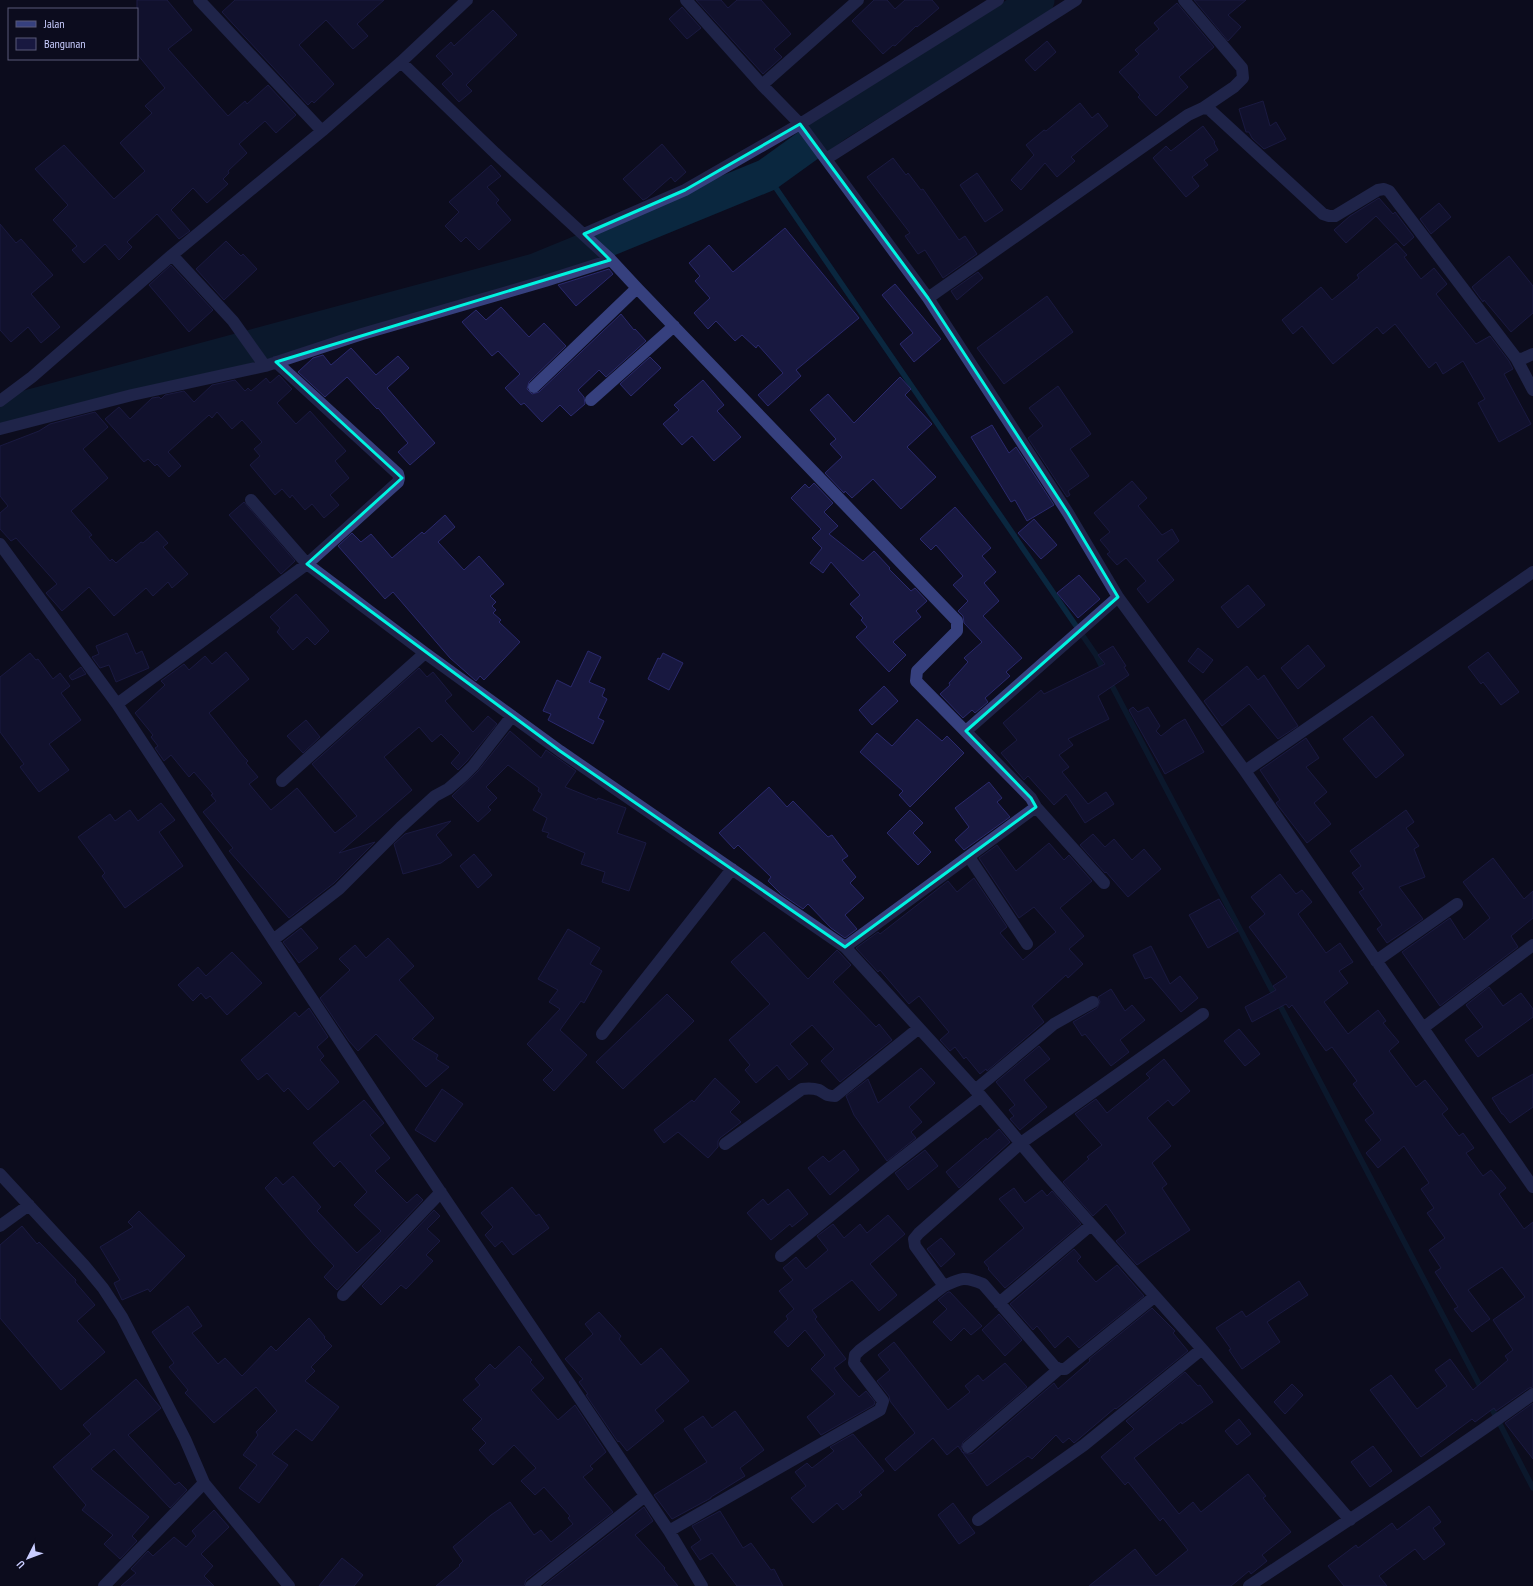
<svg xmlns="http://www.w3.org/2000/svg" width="1533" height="1586" viewBox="0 0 1533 1586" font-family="'PT Sans Narrow',sans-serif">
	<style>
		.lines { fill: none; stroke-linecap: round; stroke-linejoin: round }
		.stream { stroke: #0a273f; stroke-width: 5.5 }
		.river { stroke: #0a273f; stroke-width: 33 }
		.building { fill: #181840; stroke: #2a296c }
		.minor { stroke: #36407e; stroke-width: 12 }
		.marked { fill: none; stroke: #00f4e1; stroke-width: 3; stroke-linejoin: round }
	</style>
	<rect width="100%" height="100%" fill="#0c0c1e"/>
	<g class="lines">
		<path class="stream" d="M767 175 1096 655 1104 671
			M1109 680 1482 1390
			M1489 1403 1533 1488"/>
		<path class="river" d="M0 414 535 270 767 175 835 126 1038 0"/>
	</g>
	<path class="building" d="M137 0H167L192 30 168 49 228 116 245 101 247 104 268 85 296 115 276 133 265 121 239 144 247 153 228 171 229 173 223 179 228 184 207 203 193 188 171 210 190 231 179 239 157 214 127 242 132 247 119 260 105 244 84 263 72 250 77 246 53 220 68 205 35 169 64 145 114 199 145 171 120 143 152 113 145 106 165 88 137 54Z
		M235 0H384L357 24 368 36 353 49 326 20 299 45 334 84 314 103 312 101 308 105 222 12Z
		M696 0H721L728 8 737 0H761L791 34 774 49 782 57 763 74Z
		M874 0H887L895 9 905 0H932L939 8 917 27 916 26 895 46 893 45 883 54 852 21Z
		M1194 0H1246L1228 15 1241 27 1228 41Z
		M1177 3 1214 47 1179 77 1188 87 1156 116 1138 97 1140 95 1119 72 1139 54 1135 50 1159 29 1154 23Z
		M682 7 701 28 687 39 669 19Z
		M493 10 517 35 466 85 472 91 459 102 442 84 453 74 436 56 451 42 454 46Z
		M1047 41 1056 52 1035 71 1025 60Z
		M1263 101 1270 126 1276 122 1286 139 1264 149 1252 138 1249 132H1246L1239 109Z
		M1080 103 1092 118 1098 113 1108 126 1071 157 1075 161 1057 177 1045 163 1021 190 1011 180 1034 155 1026 145 1044 130 1046 131Z
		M1203 126 1215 142 1214 143 1218 150 1204 160 1208 165 1192 177 1199 186 1186 197 1153 158 1166 146 1171 151Z
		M662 144 686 172 675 182 671 177 647 198 643 200 623 179Z
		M893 158 906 175 908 173 921 190 923 189 959 240 965 236 977 254 943 278 925 250 918 254 905 236 910 233 867 177Z
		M491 165 501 176 487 187 499 200 496 203 511 220 479 250 466 237 461 242 445 226 459 212 449 202Z
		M977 173 1003 210 985 222 960 185Z
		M1379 198 1393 214 1395 212 1398 216 1414 237 1404 246 1376 216 1346 243 1334 230 1350 216Z
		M1439 203 1451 217 1431 234 1420 219Z
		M0 224 16 243 21 239 53 275 31 294 60 327 41 343 28 327 11 342 0 330Z
		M785 228 859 318 796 370 801 376 768 406 758 395 783 373 758 345 756 348 742 335 735 341 716 321 708 329 694 313 710 298 695 281 700 276 689 263 709 245 733 272Z
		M226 241 241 256 243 254 257 269 224 300 196 269Z
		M1396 243 1407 255 1404 257 1421 279 1434 268 1447 284 1436 294 1476 344 1490 336 1509 361 1513 369 1504 374 1531 424 1499 442 1478 403 1485 399 1463 361 1443 374 1436 362 1429 368 1395 324 1383 334 1377 327 1333 364 1302 326 1293 334 1282 320 1321 287 1332 300 1359 278 1357 275Z
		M1509 256 1533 286V313L1511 332 1484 300 1483 302 1472 287Z
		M171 265 213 310 189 332 149 285Z
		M609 269 613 274 576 306 558 285Z
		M978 272 983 278 957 300 951 291Z
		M895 284 941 339 914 362 900 344 913 333 882 295Z
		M1047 296 1073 332 1004 384 977 348Z
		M501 307 529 337 544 323 566 346 529 382 527 389 532 394 539 392 621 314 634 330 635 329 646 341 606 377 599 370 578 390 584 397 585 404 571 416 560 405 542 422 524 403 521 405 505 388 520 374 498 351 492 356 462 322 476 310 486 320Z
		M351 348 376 375 398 356 409 368 387 388 435 443 410 465 398 452 408 443 378 408 377 409 347 377 325 397 298 372 313 358 323 355 331 365Z
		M650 357 661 368 631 396 620 384Z
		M279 375 292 389 277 403 296 424 310 411 346 451 335 461 349 478 330 495 339 505 324 518 312 504 305 510 292 495 290 498 282 489 275 495 250 465 260 456 254 449 262 442 242 420 232 429 217 412 212 418 209 415 168 452 181 466 169 477 157 464 155 466 148 459 144 462 105 419 119 407 130 419 152 398 159 397 161 399 165 395 184 391 194 402 212 385 235 380 245 391 248 388 251 391 266 378 270 383Z
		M900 377 911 389 905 395 932 424 907 447 936 477 901 509 873 479 852 498 845 491 844 493 825 473 842 457 830 444 836 439 810 410 828 394 854 423Z
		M703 380 724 405 717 411 741 437 714 461 692 436 682 445 663 424 679 410 674 405Z
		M1058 386 1091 434 1070 449 1089 476 1068 491 1070 495 1067 497 1028 438 1043 426 1029 408Z
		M95 412 108 427 83 449 108 478 71 511 92 535 89 537 110 561 112 559 116 563 141 542 143 543 157 531 168 543 163 547 188 574 172 588 168 582 153 596 146 588 114 616 89 587 62 611 46 593 57 584 16 538 11 541 0 529V513L8 506 0 496V446L39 431 50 424Z
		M992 425 1009 453 1016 447 1054 505 1027 521 1015 500 1011 502 971 437Z
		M1132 481 1147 498 1138 506 1162 535 1172 529 1179 541 1157 560 1174 580 1148 603 1137 589 1146 581 1126 558 1117 565 1107 554 1110 552 1100 540 1110 532 1094 513Z
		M814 483 833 503 824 512 838 526 829 534 863 561 874 551 890 568 889 569 911 591 915 588 927 601 916 611 921 617 893 642 906 655 889 672 856 637 867 627 861 620 863 618 850 604 860 595 831 562 823 573 810 563 822 548 812 538 821 529 791 498 805 484 809 488Z
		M244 502 295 561 281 574 229 515Z
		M955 507 991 548 982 556 996 572 984 583 999 601 983 616 1022 658 1006 672 1010 676 985 698 988 702 975 713 972 710 963 718 940 694 950 685 949 683 968 662 964 658 982 642 964 623 963 616 958 611 968 601 953 585 963 576 936 545 931 550 920 539Z
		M445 515 455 527 438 542 464 570 479 556 504 584 490 596 496 602 492 606 496 610 493 613 501 620 499 622 520 642 484 680 480 676 476 681 450 658 393 592 385 599 338 546 352 533 361 542 371 534 392 558 422 532 424 534Z
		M1034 519 1057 545 1041 559 1018 533Z
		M1079 575 1100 599 1078 618 1057 593Z
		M1248 585 1265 605 1238 628 1221 607Z
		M296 594 329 631 315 645 307 637 293 650 277 632 280 628 270 617Z
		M127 633 136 654 142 651 149 668 116 682 109 665 100 668 92 657 99 654 96 646Z
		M1308 645 1325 666 1298 689 1281 668Z
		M1113 646 1126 666 1124 667 1129 675 1098 696 1109 719 1068 739 1073 745 1059 755 1069 767 1062 772 1088 804 1106 792 1114 804 1085 823 1066 794 1054 805 1028 776 1024 780 1001 753 1017 740 1003 723 1041 690 1044 694 1105 664 1098 655Z
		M1198 648 1213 660 1203 673 1188 661Z
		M588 651 601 657 589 682 605 689 602 696 607 699 598 718 604 721 593 744 548 720 551 714 543 711 557 680 571 687Z
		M226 652 249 679 209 713 244 757 248 761 246 763 258 777 249 784 271 810 297 788 335 833 357 816 312 764 419 668 427 677 433 672 452 695 445 701 473 732 488 716 497 724 467 761 458 770 451 763 460 753 441 734 432 742 419 727 384 757 412 790 339 853 375 842 334 883 289 918 229 851 233 848 203 812 216 801 211 795 213 794 194 772 189 777 171 755 164 761 155 748 158 746 151 737 153 735 135 713 165 685 161 681 184 664 189 670 205 656 212 664Z
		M1488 652 1519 692 1501 705 1483 682 1481 684 1468 667Z
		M30 653 36 660 38 659 53 679 60 673 70 686 61 693 81 720 49 744 69 770 39 792 20 767 24 764 0 732V677Z
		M663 653 683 663 669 690 648 679 658 658 660 659Z
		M1247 666 1258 680 1264 675 1298 726 1278 739 1249 704 1222 726 1204 701Z
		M81 667 86 674 72 680 69 676Z
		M884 686 898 701 872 725 859 710Z
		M1133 707 1138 712 1148 707 1160 726 1156 731 1161 736 1175 725 1185 719 1204 752 1165 774 1129 710Z
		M1372 716 1404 755 1376 778 1343 739Z
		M917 719 942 741 947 736 964 753 910 807 899 795 903 791 860 752 877 733 892 746Z
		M306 720 320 737 303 753 287 736Z
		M510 731 541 758 546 750 576 771 565 787 597 800 598 798 626 808 617 833 646 843 629 891 602 882 605 872 581 864 585 853 547 837 549 833 542 831 547 818 533 810 542 794 538 791 539 788 508 765 486 787 497 798 488 807 491 810 478 822 452 796 478 771Z
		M1306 738 1319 758 1306 767 1327 792 1314 803 1331 824 1307 843 1276 803 1280 800 1260 770Z
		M989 782 1002 798 997 802 1010 817 964 850 955 840 969 827 955 808Z
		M769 787 787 807 793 801 828 837 832 835 848 856 842 860 856 877 850 883 864 898 845 915 857 929 845 938 831 928 808 904 803 909 781 894 768 881 771 877 738 845 734 849 719 833Z
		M161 803 175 820 159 832 183 866 125 908 102 876 105 873 78 837 110 814 115 821 130 810 138 821Z
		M910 810 923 823 913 833 931 852 918 865 887 833Z
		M1406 810 1414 822 1406 828 1419 846 1414 849 1425 877 1399 887 1423 919 1387 943 1377 929 1382 925 1359 892 1364 889 1352 873 1361 866 1350 851Z
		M451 821 436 835 452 855 441 863 403 874 394 844 405 834Z
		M1093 834 1105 847 1114 839 1132 860 1144 849 1161 869 1128 897 1106 872 1105 873 1080 845Z
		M1049 843 1064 860 1069 855 1092 881 1060 908 1084 936 1069 949 1083 964 1068 978 1066 975 1032 1006 1044 1022 987 1071 986 1069 980 1074 966 1057 964 1059 955 1047 950 1051 940 1040 949 1032 919 996 909 1004 880 970 878 972 856 948 878 932 880 934 948 881 957 892 974 878 1007 927 1000 933 1023 960 1056 932 1034 907 1019 918 979 858 997 845 1016 871Z
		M474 854 492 875 478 888 460 866Z
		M1493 858 1524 899 1533 891V918L1511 936 1518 947 1440 1006 1402 952 1450 918 1464 940 1490 918 1463 882Z
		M1280 874 1296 894 1302 890 1312 902 1298 914 1326 953 1340 943 1353 962 1339 971 1348 983 1324 1002 1348 1034 1378 1010 1386 1021 1383 1023 1399 1042 1389 1051 1416 1087 1425 1080 1448 1109 1442 1114 1459 1136 1463 1133 1474 1148 1466 1153 1483 1176 1491 1170 1506 1188 1499 1194 1524 1229 1533 1222V1387L1529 1388 1496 1411 1494 1408 1475 1422 1472 1419 1421 1457 1370 1390 1391 1375 1417 1409 1447 1386 1435 1370 1450 1359 1473 1390 1508 1360 1505 1356 1513 1350 1493 1320 1525 1297 1502 1267 1468 1290 1490 1319 1472 1332 1454 1309 1458 1307 1435 1272 1441 1268 1429 1250 1445 1238 1427 1213 1434 1208 1421 1189 1429 1183 1404 1146 1378 1168 1366 1153 1381 1140 1365 1120 1374 1113 1353 1084 1357 1081 1332 1047 1326 1051 1292 1005 1289 1008 1286 1004 1252 1022 1245 1007 1276 990 1273 986 1287 977 1249 927 1265 914 1251 897Z
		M1219 899 1238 931 1208 948 1189 915Z
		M301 928 318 948 299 963 283 942Z
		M568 929 600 948 590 964 602 971 584 1003 581 1001 560 1030 587 1055 554 1091 543 1080 553 1070 527 1044 560 1009 549 1002 558 990 538 979Z
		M764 932 808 979 837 950 840 953 851 965 833 982 876 1027 879 1024 892 1040 840 1082 821 1061 834 1049 812 1025 790 1044 808 1064 789 1080 777 1065 756 1083 745 1070 750 1065 729 1040 770 1004 731 962Z
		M388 938 414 966 399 980 434 1018 412 1039 438 1055 436 1059 449 1067 426 1087 376 1034 358 1051 349 1041 320 998 350 970 339 959 355 945 366 958Z
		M1151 946 1170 984 1180 976 1198 998 1181 1012 1151 977 1145 979 1133 955Z
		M232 952 262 983 227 1015 210 996 206 999 201 993 193 1001 178 985 198 967 206 976Z
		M1489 987 1503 1006 1521 993 1533 1009V1017L1478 1057 1465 1040 1483 1027 1466 1005Z
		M1111 989 1125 1011 1132 1005 1145 1020 1120 1040 1129 1052 1111 1066 1085 1034 1082 1036 1073 1022 1097 1008 1100 1002 1098 997Z
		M667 994 694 1021 623 1089 596 1062Z
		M309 1008 328 1037 317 1047 324 1056 320 1060 339 1082 308 1110 288 1088 284 1092 267 1073 258 1080 241 1060 295 1012 299 1017Z
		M1239 1029 1260 1054 1245 1066 1224 1041Z
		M1039 1046 1050 1059 1024 1080 1047 1107 1020 1130 1010 1119 1014 1116 1009 1110 1015 1105 996 1082Z
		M1164 1059 1190 1091 1173 1106 1168 1100 1147 1118 1171 1146 1152 1163 1167 1184 1162 1188 1190 1230 1137 1265 1116 1241 1126 1233 1106 1204 1093 1216 1063 1182 1089 1159 1087 1157 1102 1145 1075 1114 1096 1099 1107 1113 1150 1078 1146 1074Z
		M921 1068 935 1083 909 1107 922 1122 911 1132 916 1138 887 1161 854 1115 846 1096 868 1079 878 1103Z
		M1533 1074V1107L1510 1123 1503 1114H1502L1492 1098Z
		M715 1078 740 1102 730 1112 741 1122 720 1138 718 1141V1147L708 1158 678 1132 664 1143 654 1130 692 1100 694 1102Z
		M442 1089 463 1104 435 1142 415 1130Z
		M364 1100 384 1123 370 1135 390 1158 375 1171 407 1203 417 1194 423 1200 337 1290 324 1277 334 1266 314 1245 265 1188 276 1177 283 1185 293 1176 321 1207 317 1211 357 1253 381 1231 354 1205 367 1192 340 1161 334 1167 313 1143Z
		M999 1129 1010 1142 959 1188 946 1172 986 1138 987 1140Z
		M844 1150 859 1170 830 1195 808 1168 823 1156 829 1162Z
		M925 1150 938 1166 908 1190 895 1173Z
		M512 1187 536 1216 539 1214 549 1228 513 1255 502 1241 495 1247 485 1235 493 1227 481 1213Z
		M1014 1188 1025 1203 1042 1190 1047 1196 1052 1191 1081 1224 1005 1288 988 1269 989 1268 984 1262 1024 1228 999 1199Z
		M788 1189 808 1214 792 1227 790 1224 771 1240 747 1213 763 1199 768 1205Z
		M434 1210 440 1216 427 1229 440 1241 426 1255 433 1261 406 1289 401 1285 381 1305 362 1286Z
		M139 1211 185 1256 150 1292 148 1289 122 1300 114 1283 120 1280 100 1247 133 1227 128 1222Z
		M888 1215 905 1234 870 1264 897 1295 879 1311 852 1280 812 1310 817 1317 815 1319 846 1359 834 1368 843 1380 859 1397 866 1391 875 1402 874 1405 821 1435 807 1417 835 1394 811 1369 825 1355 805 1330 788 1347 774 1332 788 1319 786 1316 794 1309 779 1291 793 1280 783 1268 796 1257 806 1269 828 1250 817 1236 833 1224 844 1238 860 1224 867 1233Z
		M22 1226 37 1244 39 1242 76 1280 75 1282 95 1305 77 1321 105 1352 61 1390 0 1318V1245Z
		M941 1238 955 1254 941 1267 927 1249Z
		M1074 1249 1081 1257 1077 1261 1096 1282 1117 1265 1144 1296 1079 1348 1068 1336 1055 1348 1037 1326 1033 1330 1010 1304Z
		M1299 1281 1308 1295 1267 1322 1280 1342 1242 1369 1229 1350 1231 1349 1216 1328 1242 1311 1246 1317Z
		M948 1292H950L982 1326 971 1335 964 1328 951 1341 933 1322 947 1309 938 1300Z
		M188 1306 202 1326 192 1333 218 1364 225 1358 242 1376 271 1346 276 1351 309 1318 325 1337 324 1338 332 1346 311 1367 315 1371 305 1381 339 1407 312 1441 296 1429 272 1454 288 1465 259 1503 239 1488 257 1465 243 1455 258 1435 256 1432 277 1411 256 1387 214 1423 185 1393 188 1390 169 1367 174 1363 152 1332Z
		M1152 1308 1175 1331 1173 1333 1188 1351 1116 1409 1115 1408 1074 1443 1069 1438 1063 1443 1056 1435 1032 1459 1028 1456 987 1486 958 1446 947 1455 933 1438 895 1471 885 1459 915 1433 890 1401 889 1396 877 1381 890 1370 878 1355 894 1342 948 1410 970 1392 965 1386 978 1375 983 1381 1005 1363 1027 1387 963 1442 961 1448 962 1452 969 1454 973 1453 1054 1383 1058 1389 1090 1361 1089 1359Z
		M599 1312 621 1336 619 1339 641 1365 661 1348 689 1381 655 1410 664 1421 627 1451 619 1441 618 1442 586 1395 588 1394 579 1382 583 1379 565 1359 593 1334 585 1324Z
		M999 1314 1022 1340 1005 1356 982 1330Z
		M519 1346 532 1360 530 1362 544 1378 531 1390 558 1420 575 1405 606 1452 590 1466 593 1469 583 1477 613 1512 526 1580 524 1586H436L460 1566 459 1565 463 1561 453 1547 491 1515 510 1502 534 1535 541 1530 551 1542 573 1524 568 1518 570 1516 544 1487 535 1495 521 1481 536 1468 514 1445 493 1465 479 1450 486 1443 472 1429 482 1419 463 1400 480 1385 475 1379 490 1364 495 1369Z
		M1185 1372 1198 1386 1200 1385 1213 1402 1182 1424 1181 1422 1134 1458 1179 1514 1193 1502 1201 1512 1248 1474 1266 1496 1263 1498 1291 1532 1262 1555 1267 1561 1251 1574 1249 1571 1231 1586H1089L1135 1549 1156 1576 1188 1550 1163 1518 1160 1521 1128 1482 1125 1485 1101 1457 1134 1429 1126 1421Z
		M136 1379 161 1408 128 1435 175 1485 179 1482 187 1490 170 1508 114 1449 91 1469 149 1517 132 1536 137 1541 120 1559 104 1544 113 1535 82 1510 86 1505 53 1467 91 1434 83 1425Z
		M1292 1384 1303 1395 1285 1414 1274 1402Z
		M1533 1403V1459L1505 1423Z
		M735 1411 764 1450 740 1468 745 1476 711 1497V1498L672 1519 654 1495 707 1462 684 1429 703 1416 712 1428Z
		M1239 1419 1251 1434 1237 1445 1225 1431Z
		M853 1434 884 1471 859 1492 862 1495 843 1510 837 1503 813 1523 791 1498 806 1486 795 1472 807 1463 812 1468 834 1451 830 1447Z
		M1373 1446 1392 1471 1370 1487 1351 1462Z
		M953 1503 975 1533 959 1544 938 1515Z
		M1429 1506 1441 1522 1433 1528 1445 1544 1424 1560 1415 1549 1379 1576 1387 1586H1344L1328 1566 1356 1545 1358 1548 1392 1523 1397 1530Z
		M644 1507 653 1521 635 1535 665 1568 664 1569 678 1586H543Z
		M214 1510 229 1527 201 1554 213 1566 204 1576 214 1586H121L136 1573 131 1569 148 1551 153 1556 174 1537 186 1547 196 1536 192 1531Z
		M720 1511 743 1548 751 1543 771 1570 774 1569 783 1586H737L712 1553 700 1560 691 1547 701 1540 692 1526Z
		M342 1558 363 1575 354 1586H319Z"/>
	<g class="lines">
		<path class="minor" d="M199 0 322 131
			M686 0 762 85 800 124 928 298 1068 513 1118 597 1245 771 1533 1187
			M1184 0 1242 68 1243 78 1234 87 1203 108
			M401 62 495 153 611 260 637 288 957 621V631L917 671 916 681 1031 798 1036 807 845 947
			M762 85 858 0
			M826 159 1076 0
			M584 234 685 190 800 124 998 0
			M172 255 233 321 265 366
			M928 298 1188 115 1203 108 1209 109 1323 214 1329 216H1335L1378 190 1384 189 1389 191 1516 358 1522 359 1533 354
			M1516 358 1533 390
			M534 387 637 288
			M591 400 674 326
			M0 401 32 377 172 255 322 131 401 62 467 0
			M0 429 132 395 265 366 362 334 545 281 611 260
			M251 500 307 564 425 653 560 751 845 947 981 1096 1048 1176 1202 1349 1350 1520
			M0 544 117 704 394 1123 669 1531 702 1586
			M117 704 307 564 398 482 399 478 398 474 276 362
			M966 731 1118 597
			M1245 771 1533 572
			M282 781 425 653
			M1036 807 1104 883
			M969 857 1027 944
			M273 940 339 889 401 827 435 796 448 789 463 776 473 766 512 716
			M1376 961 1457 904
			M1423 1028 1533 945
			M602 1034 732 869
			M975 1090 1054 1024 1093 1002
			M725 1144 802 1089C808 1088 813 1088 819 1090 826 1094 826 1096 835 1096L919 1028
			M0 1174 84 1265 103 1288 122 1317 185 1439 204 1483 289 1586
			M0 1226 29 1205
			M781 1256 888 1169 981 1096
			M944 1286 915 1246 914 1239 919 1233 1021 1143 1203 1014
			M343 1295 441 1192
			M999 1303 1091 1225
			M968 1447 1059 1369
			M978 1520 1084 1445 1202 1349
			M669 1531 880 1410 883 1401 854 1363 855 1355 860 1350 944 1286C961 1278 965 1276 983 1284L1054 1366 1059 1369H1065L1154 1297
			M104 1586 204 1483
			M531 1586 645 1496
			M1249 1586C1344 1523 1440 1461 1533 1394"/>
	</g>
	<path d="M0 0H1533V1586H0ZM800 124 928 298 1068 513 1118 597 966 731 1031 798 1036 807 845 947 560 751 307 564 402 478 276 362 610 260 584 234 685 190Z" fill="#0c0c1e" fill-opacity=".55" fill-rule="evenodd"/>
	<path class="marked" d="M800 124 928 298 1068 513 1118 597 966 731 1031 798 1036 807 845 947 560 751 307 564 402 478 276 362 610 260 584 234 685 190Z"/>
	<rect x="8" y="8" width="130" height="52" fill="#0c0c1e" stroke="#585978"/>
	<rect x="16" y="21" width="20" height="6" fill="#36407e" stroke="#585978"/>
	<text x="44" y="28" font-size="12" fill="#c9cdff">Jalan</text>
	<rect x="16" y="38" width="20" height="12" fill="#181840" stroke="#585978"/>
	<text x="44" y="48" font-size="12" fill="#c9cdff">Bangunan</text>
	<g transform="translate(28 1558) rotate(228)" stroke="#0c0c1e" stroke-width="3" paint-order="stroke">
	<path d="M0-3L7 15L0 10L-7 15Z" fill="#c9cdff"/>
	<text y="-6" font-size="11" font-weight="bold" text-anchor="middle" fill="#c9cdff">U</text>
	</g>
</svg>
